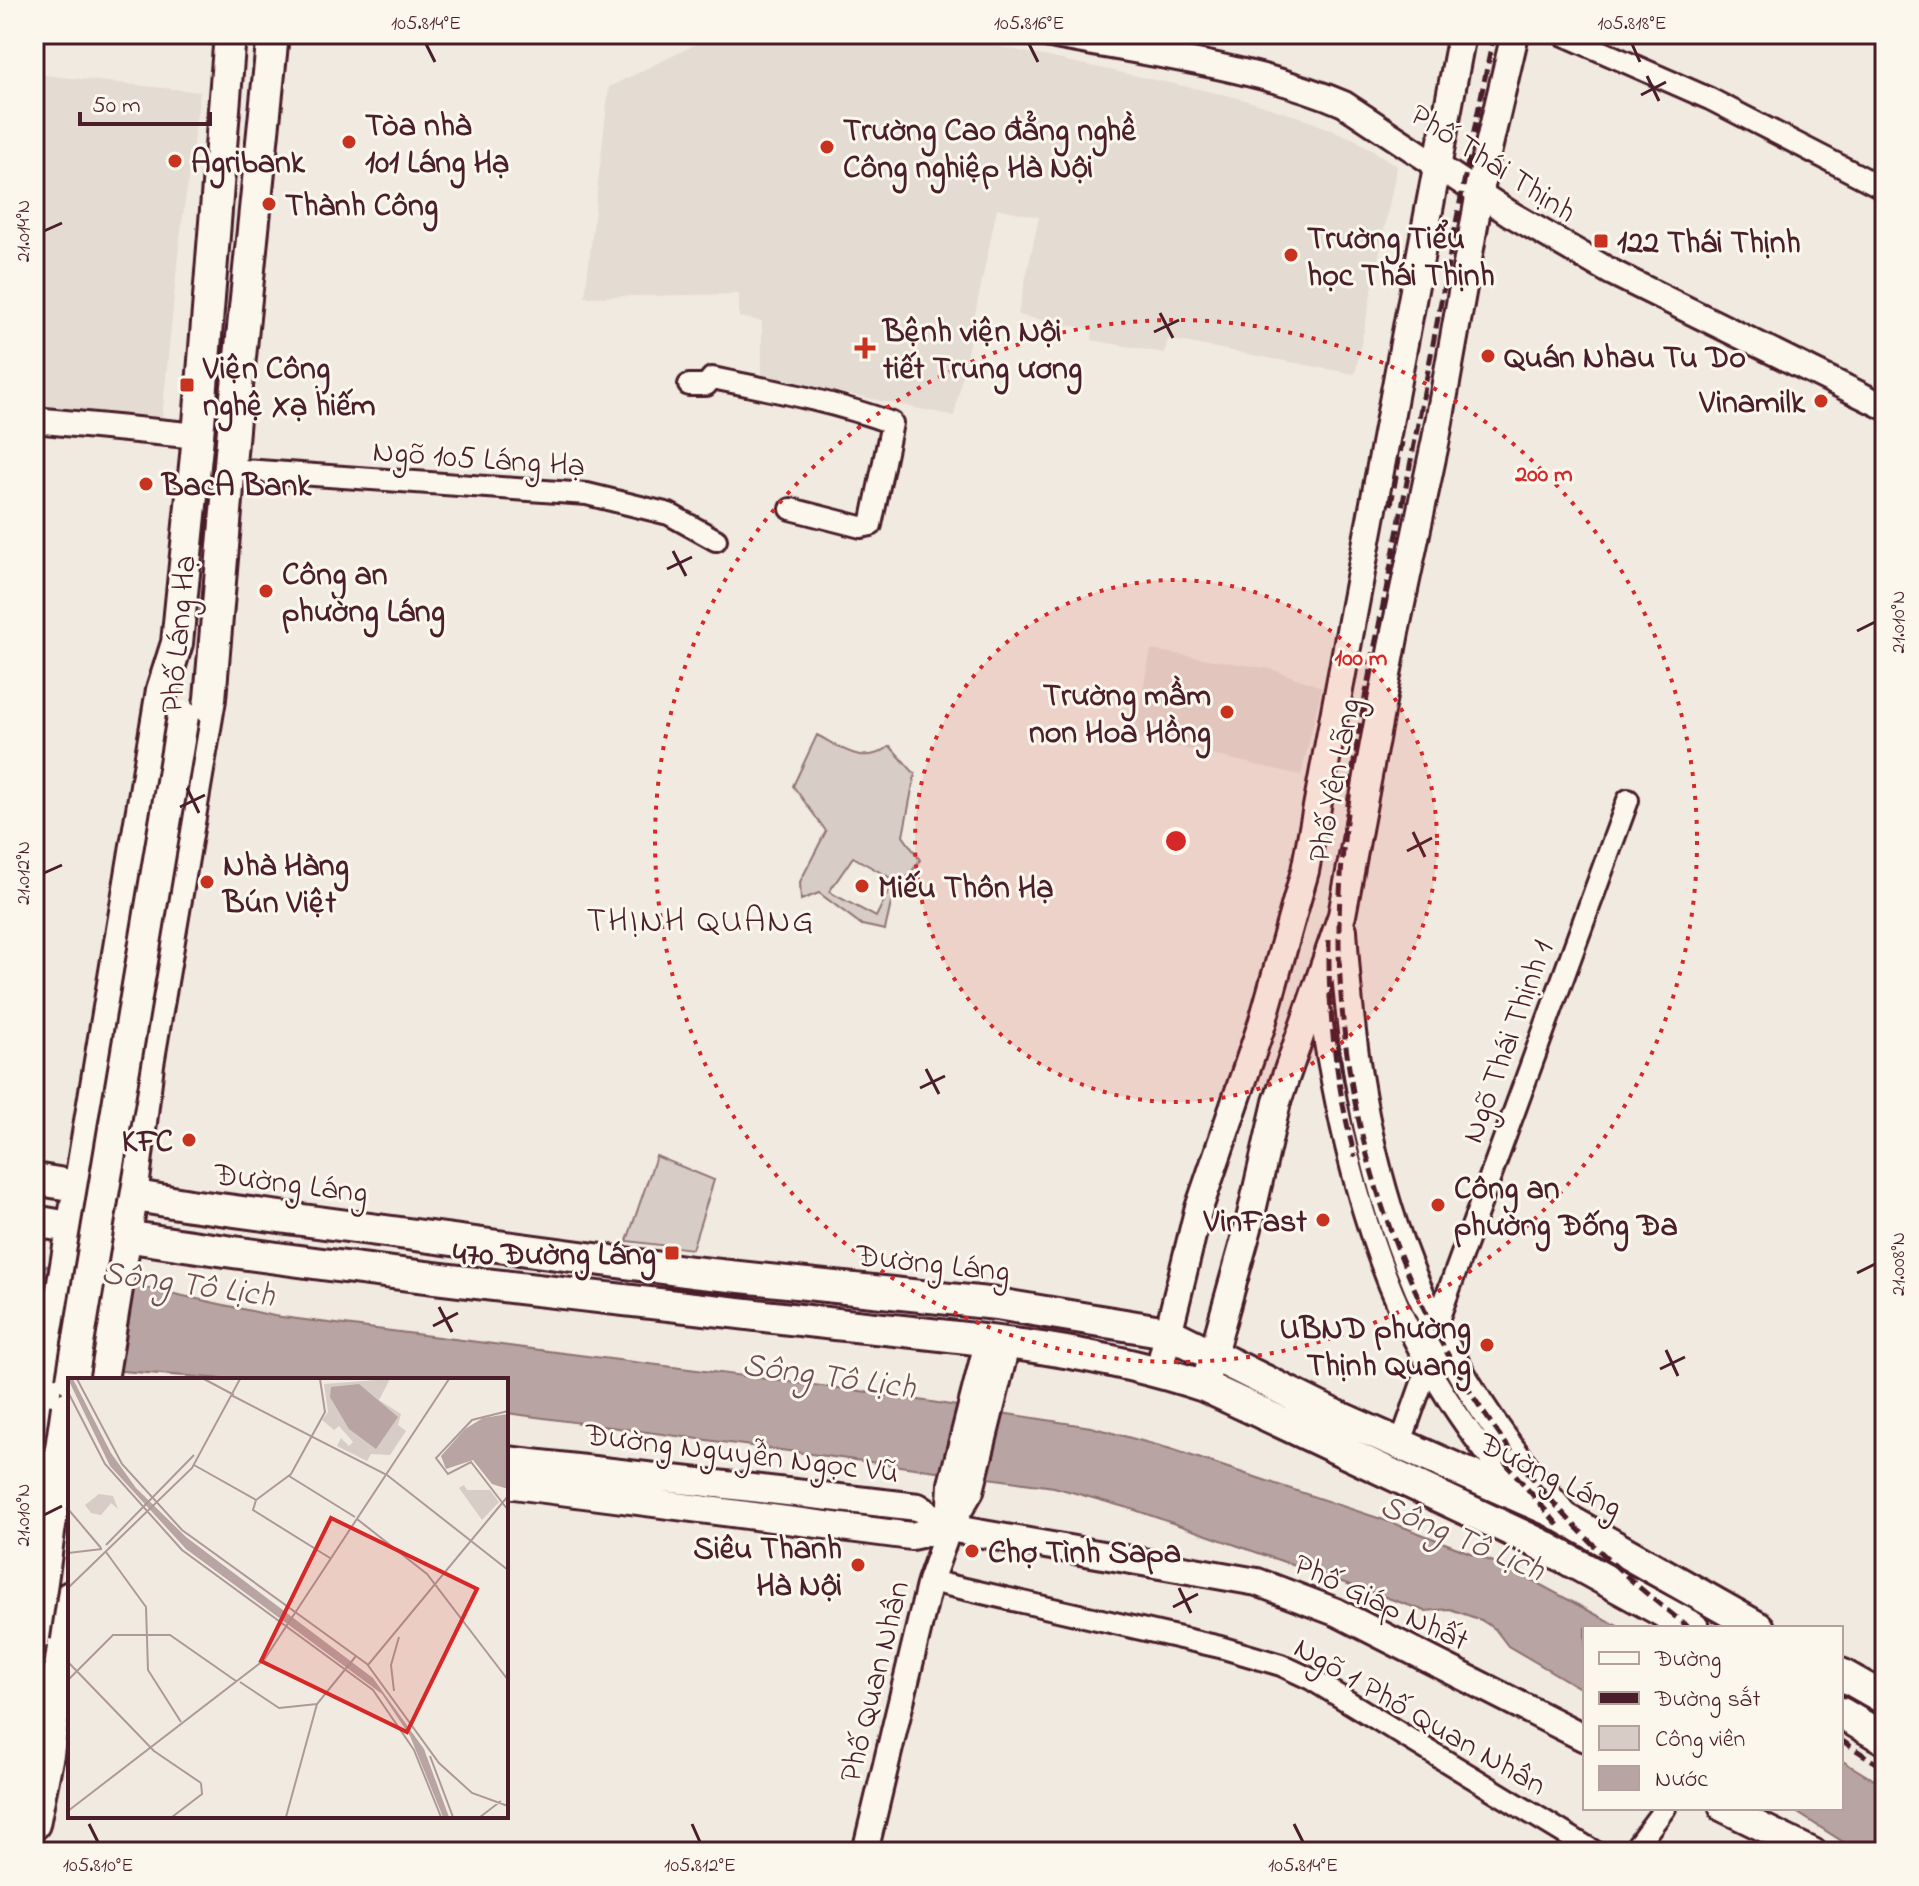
<svg xmlns="http://www.w3.org/2000/svg" width="1919" height="1886" viewBox="0 0 1919 1886" font-family="'Indie Flower',sans-serif">
	<style>
		.built { fill: #e4dbd2 }
		.green { fill: #d8ccc6; stroke: #917678; stroke-width: 2; fill-rule: evenodd }
		.water { fill: #b8a4a2; stroke: #8c6f72; stroke-width: 2 }
		.lines { fill: none; stroke-linecap: round; stroke-linejoin: round }
		.minor-casing { stroke: #4a1f2b; stroke-width: 26 }
		.tertiary-casing { stroke: #4a1f2b; stroke-width: 30 }
		.secondary-casing { stroke: #4a1f2b; stroke-width: 32 }
		.primary-casing { stroke: #4a1f2b; stroke-width: 36 }
		.minor { stroke: #fbf7ec; stroke-width: 20 }
		.tertiary { stroke: #fbf7ec; stroke-width: 24 }
		.secondary { stroke: #fbf7ec; stroke-width: 26 }
		.primary { stroke: #fbf7ec; stroke-width: 30 }
		.rail { stroke: #4a1f2b; stroke-width: 5; stroke-dasharray: 12 6; stroke-linecap: butt }
		.primary-bridge-casing { stroke: #4a1f2b; stroke-width: 36; stroke-linecap: butt }
		.primary-bridge { stroke: #fbf7ec; stroke-width: 30 }
		.ticks { fill: none; stroke: #4a1f2b; stroke-width: 3 }
		.ring { fill: none; stroke: #d62828; stroke-width: 4; stroke-dasharray: 4 8 }
		.poi-dot { fill: #c8321e; stroke: #fbf7ec; stroke-width: 3 }
		.labels { text-anchor: middle; stroke-width: 6; stroke-linejoin: round; paint-order: stroke }
		.poi-label { font-size: 32px; font-weight: bold; fill: #4a1f2b; stroke: #fbf7ec; text-anchor: start }
		.street-label { font-size: 32px; fill: #4a1f2b; stroke: #fbf7ec }
		.neighbourhood-label { font-size: 34px; letter-spacing: 2px; fill: #4a1f2b; stroke: #fbf7ec }
		.water-label { font-size: 34px; font-style: italic; fill: #704e55; stroke: #fbf7ec }
		.inset-road { fill: none; stroke: #ae9998; stroke-width: 2 }
		.view { fill: #d62828; fill-opacity: 0.15; stroke: #d62828; stroke-width: 4 }
		.inset-edge { fill: none; stroke: #4a1f2b; stroke-width: 4 }
		.centre { fill: #d62828; stroke: #fbf7ec; stroke-width: 4 }
		.ring-label { font-size: 24px; text-anchor: middle; font-weight: bold; fill: #d62828; stroke: #fbf7ec; stroke-width: 6; stroke-linejoin: round; paint-order: stroke }
		.neatline { fill: none; stroke: #4a1f2b; stroke-width: 3 }
		.ticks-label { font-size: 20px; text-anchor: middle; fill: #4a1f2b }
	</style>
	<rect width="100%" height="100%" fill="#f0eae0"/>
	<filter id="ink" filterUnits="userSpaceOnUse"><feTurbulence type="fractalNoise" baseFrequency=".0125" numOctaves="2"/><feDisplacementMap in="SourceGraphic" scale="16" xChannelSelector="R" yChannelSelector="G"/><feConvolveMatrix kernelMatrix="1 2 1 2 8 2 1 2 1" color-interpolation-filters="sRGB"/></filter>
	<g filter="url(#ink)">
		<path class="built" d="M717 34H941L1235 97 1302 118 1354 139 1397 166 1355 374 1168 339 1164 353 1092 340 1093 330 1018 315 1039 217 997 208 954 416 762 376V321L739 317V294L585 297 609 87Z
			M34 74 200 92 179 245 162 418 34 407Z
			M1151 650 1271 669 1322 687 1301 775 1133 737Z"/>
		<path class="green" d="M817 735C842 748 864 767 890 746L915 774 903 836 920 860 892 899 885 930 862 925 819 893 801 900 800 882 826 831 793 786ZM853 857 894 880 876 917 829 892Z
			M656 1156 714 1180 692 1249 627 1241Z"/>
		<path class="water" d="M34 1263 274 1316 868 1392 1091 1427 1171 1449 1393 1523 1509 1568 1621 1628H1585V1691L1508 1646 1495 1629 1481 1620 1450 1609 1425 1611 1135 1510 1054 1487 506 1413V1380H236L34 1364Z
			M1841 1760 1885 1787V1852H1859L1790 1808H1841Z"/>
		<g class="lines">
			<defs>
				<path id="minor" d="M1562 34 1710 99 1885 189
					M689 385H706L712 378C772 390 835 402 892 423L871 525 861 527 791 509
					M229 469 587 494 669 514 716 540
					M1317 994C1337 1123 1364 1251 1428 1366 1453 1411 1484 1451 1515 1491
					M1401 1442 1428 1366 1435 1328 1628 800
					M930 1581 1220 1647 1281 1665 1311 1679 1595 1852
					M1632 1852 1665 1808"/>
				<path id="tertiary" d="M1046 34C1140 53 1256 66 1344 104L1509 213 1611 272 1885 407
					M34 420 198 436
					M949 1525 951 1484 987 1343
					M865 1852 930 1581 949 1528 971 1491 1007 1345"/>
				<path id="secondary" d="M1343 930C1357 1167 1408 1335 1565 1516
					M1159 1371 1198 1211 1262 1024 1305 871 1462 34
					M1204 1386 1248 1228 1277 1102 1342 915 1395 632 1436 439 1486 158 1515 34
					M506 1460 918 1507 949 1528
					M506 1484 911 1536 949 1528 1257 1582 1336 1612 1585 1738
					M1723 1808 1813 1852"/>
				<path id="primary" d="M34 1179 190 1205 692 1272 997 1304 1167 1332 1330 1413 1552 1511 1759 1628
					M34 1221C282 1264 532 1289 782 1318 922 1335 1070 1341 1204 1386L1538 1543 1693 1628
					M102 1380 132 1197 148 1064 210 699 235 406 273 34
					M34 1457 162 690 177 643 198 436 230 34
					M1841 1674 1885 1699
					M1841 1713 1885 1739
					M34 1824 48 1754 70 1597"/>
			</defs>
			<use href="#minor" class="minor-casing"/>
			<use href="#tertiary" class="tertiary-casing"/>
			<use href="#secondary" class="secondary-casing"/>
			<use href="#primary" class="primary-casing"/>
			<use href="#minor" class="minor"/>
			<use href="#tertiary" class="tertiary"/>
			<use href="#secondary" class="secondary"/>
			<use href="#primary" class="primary"/>
			<path class="rail" d="M1494 34C1460 195 1431 357 1400 518 1378 636 1349 756 1341 876 1321 1175 1451 1449 1690 1628
				M1391 505 1402 442
				M1329 940C1328 1014 1336 1085 1355 1157
				M1504 1461 1558 1525
				M1841 1740 1885 1769"/>
			<defs>
				<path id="primary-bridge" d="M72 1380 183 716
					M34 1637 67 1407"/>
			</defs>
			<use href="#primary-bridge" class="primary-bridge-casing"/>
			<use href="#primary-bridge" class="primary-bridge"/>
		</g>
	</g>
	<path class="ticks" d="M426 44 435 62M1029 44 1038 62M1632 44 1640 62M1647 76 1659 101M1641 95 1666 82M44 231 62 223M1160 313 1173 338M1154 332 1179 320M673 551 686 576M667 569 692 557M1857 631 1875 622M187 788 199 813M180 807 205 795M1413 832 1425 857M1407 851 1432 838M44 873 62 865M926 1069 939 1094M920 1088 945 1076M1857 1273 1875 1264M439 1307 452 1332M433 1326 458 1313M1666 1350 1678 1376M1660 1369 1685 1357M44 1515 62 1506M1179 1588 1191 1613M1173 1607 1198 1594M89 1824 98 1842M692 1824 700 1842M1294 1824 1303 1842"/>
	<circle cx="1176" cy="841" r="261" fill="#d62828" fill-opacity=".12"/>
	<g class="ring">
		<circle cx="1176" cy="841" r="261"/>
		<circle cx="1176" cy="841" r="521"/>
	</g>
	<g class="poi-dot">
		<circle cx="349" cy="142" r="8"/>
		<circle cx="827" cy="147" r="8"/>
		<circle cx="175" cy="161" r="8"/>
		<circle cx="269" cy="204" r="8"/>
		<rect x="1593" y="233" width="16" height="16" rx="4"/>
		<circle cx="1291" cy="255" r="8"/>
		<path d="M861 336h8v8h8v8h-8v8h-8v-8h-8v-8h8z"/>
		<circle cx="1488" cy="356" r="8"/>
		<rect x="179" y="377" width="16" height="16" rx="4"/>
		<circle cx="1821" cy="401" r="8"/>
		<circle cx="146" cy="484" r="8"/>
		<circle cx="266" cy="591" r="8"/>
		<circle cx="1227" cy="712" r="8"/>
		<circle cx="207" cy="882" r="8"/>
		<circle cx="862" cy="886" r="8"/>
		<circle cx="189" cy="1140" r="8"/>
		<circle cx="1438" cy="1205" r="8"/>
		<circle cx="1323" cy="1220" r="8"/>
		<rect x="664" y="1245" width="16" height="16" rx="4"/>
		<circle cx="1487" cy="1345" r="8"/>
		<circle cx="972" cy="1551" r="8"/>
		<circle cx="858" cy="1565" r="8"/>
	</g>
	<g class="labels">
		<g class="poi-label">
			<text x="365" y="135">Tòa nhà<tspan x="365" dy="37">101 Láng Hạ</tspan></text>
			<text x="843" y="140">Trường Cao đẳng nghề<tspan x="843" dy="37">Công nghiệp Hà Nội</tspan></text>
			<text x="191" y="172">Agribank</text>
			<text x="285" y="215">Thành Công</text>
			<text x="1307" y="248">Trường Tiểu<tspan x="1307" dy="37">học Thái Thịnh</tspan></text>
			<text x="1617" y="252">122 Thái Thịnh</text>
			<text x="883" y="341">Bệnh viện Nội<tspan x="883" dy="37">tiết Trung ương</tspan></text>
			<text x="1504" y="367">Quán Nhau Tu Do</text>
			<text x="203" y="378">Viện Công<tspan x="203" dy="37">nghệ Xạ hiếm</tspan></text>
			<text x="1805" y="412" text-anchor="end">Vinamilk</text>
			<text x="162" y="495">BacA Bank</text>
			<text x="282" y="584">Công an<tspan x="282" dy="37">phường Láng</tspan></text>
			<text x="1211" y="705" text-anchor="end">Trường mầm<tspan x="1211" dy="37">non Hoa Hồng</tspan></text>
			<text x="223" y="875">Nhà Hàng<tspan x="223" dy="37">Bún Việt</tspan></text>
			<text x="878" y="897">Miếu Thôn Hạ</text>
			<text x="173" y="1151" text-anchor="end">KFC</text>
			<text x="1454" y="1198">Công an<tspan x="1454" dy="37">phường Đống Đa</tspan></text>
			<text x="1307" y="1231" text-anchor="end">VinFast</text>
			<text x="656" y="1264" text-anchor="end">470 Đường Láng</text>
			<text x="1471" y="1338" text-anchor="end">UBND phường<tspan x="1471" dy="37">Thịnh Quang</tspan></text>
			<text x="842" y="1558" text-anchor="end">Siêu Thanh<tspan x="842" dy="37">Hà Nội</tspan></text>
			<text x="988" y="1562">Chợ Tình Sapa</text>
		</g>
		<g class="street-label">
			<text transform="translate(1494 162) rotate(33)" y="11">Phố Thái Thịnh</text>
			<text transform="translate(479 457) rotate(4)" y="11">Ngõ 105 Láng Hạ</text>
			<text transform="translate(177 634) rotate(-85)" y="11">Phố Láng Hạ</text>
			<text transform="translate(1333 780) rotate(-79)" y="11">Phố Yên Lãng</text>
			<text transform="translate(1506 1041) rotate(-70)" y="11">Ngõ Thái Thịnh 1</text>
			<text transform="translate(291 1182) rotate(7)" y="11">Đường Láng</text>
			<text transform="translate(933 1262) rotate(6)" y="11">Đường Láng</text>
			<text transform="translate(742 1452) rotate(7)" y="11">Đường Nguyễn Ngọc Vũ</text>
			<text transform="translate(1551 1474) rotate(26)" y="11">Đường Láng</text>
			<text transform="translate(1382 1601) rotate(25)" y="11">Phố Giáp Nhất</text>
			<text transform="translate(873 1681) rotate(-76)" y="11">Phố Quan Nhân</text>
			<text transform="translate(1421 1715) rotate(30)" y="11">Ngõ 1 Phố Quan Nhân</text>
		</g>
		<g class="neighbourhood-label">
			<text x="701" y="931">THỊNH QUANG</text>
		</g>
		<g class="water-label">
			<text transform="translate(188 1282) rotate(8)" y="12">Sông Tô Lịch</text>
			<text transform="translate(829 1374) rotate(8)" y="12">Sông Tô Lịch</text>
			<text transform="translate(1463 1536) rotate(23)" y="12">Sông Tô Lịch</text>
		</g>
	</g>
	<g transform="translate(68 1378)">
		<rect width="440" height="440" fill="#f0eae0"/>
		<path d="M322 1 311 22 333 36 330 47 338 53 322 77 303 76 299 83 269 68 273 60 281 68 285 64 271 48 266 52 254 42 260 34 256 6ZM396 107 399 112H422L431 124 414 142 391 110ZM31 116 45 118 50 131 43 125 33 137 23 135 17 127Z" fill="#d8ccc6"/>
		<path d="M0 1H5L43 75 68 110 118 159 305 300 356 371 381 439H375L342 358 314 316 118 171 42 88ZM291 6 330 39 308 71 281 51 262 19 263 9ZM440 36V111L424 106 405 82 378 91 373 78 397 51 415 40Z" fill="#b8a4a2"/>
		<path class="inset-road" d="M9 1 54 86 114 152 299 286 371 385 404 415 440 428M136 1 166 17M252 1 257 34 223 96 188 122 185 132 262 180M0 14 37 86 114 172 305 312 346 372 373 439M163 17 319 97 440 192M440 33 404 42 368 80 380 96 403 84 440 132M126 87 188 122M221 98 287 139M0 131 33 170M289 141 359 196 440 302M38 167 126 77M38 174 78 229 80 292 113 344M0 175 34 171M0 210 124 90 172 1M0 284 86 373 133 405M300 287 440 118M0 302 45 257H102L168 303M172 304 211 330 249 326M326 313 323 287 331 259M362 378 385 439M0 433 196 282 381 1M104 439 134 416 133 405M218 439 249 326 288 278M412 439 433 423"/>
		<path class="view" d="M263 140 409 211 339 354 193 283Z"/>
		<rect width="440" height="440" class="inset-edge"/>
	</g>
	<circle cx="1176" cy="841" r="12" class="centre"/>
	<g class="ring-label">
		<text x="1544" y="481">200 m</text>
		<text x="1361" y="665">100 m</text>
	</g>
	<rect width="1919" height="1886" fill="none" stroke="#fbf7ec" stroke-width="88"/>
	<rect x="1583" y="1626" width="260" height="184" fill="#fbf7ec" stroke="#b4a19f" stroke-width="2"/>
	<rect x="1599" y="1652" width="40" height="12" fill="#fbf7ec" stroke="#b4a19f" stroke-width="2"/>
	<text x="1655" y="1666" font-size="24" fill="#4a1f2b">Đường</text>
	<rect x="1599" y="1692" width="40" height="12" fill="#4a1f2b" stroke="#b4a19f" stroke-width="2"/>
	<text x="1655" y="1706" font-size="24" fill="#4a1f2b">Đường sắt</text>
	<rect x="1599" y="1726" width="40" height="24" fill="#d8ccc6" stroke="#b4a19f" stroke-width="2"/>
	<text x="1655" y="1746" font-size="24" fill="#4a1f2b">Công viên</text>
	<rect x="1599" y="1766" width="40" height="24" fill="#b8a4a2" stroke="#b4a19f" stroke-width="2"/>
	<text x="1655" y="1786" font-size="24" fill="#4a1f2b">Nước</text>
	<path d="M80 112v12h130v-12" fill="none" stroke="#4a1f2b" stroke-width="4"/>
	<text x="92" y="112" font-size="24" fill="#4a1f2b" stroke="#fbf7ec" stroke-width="6" paint-order="stroke">50 m</text>
	<rect x="44" y="44" width="1831" height="1798" class="neatline"/>
	<g class="ticks-label">
		<text x="426" y="29">105.814°E</text>
		<text x="1029" y="29">105.816°E</text>
		<text x="1632" y="29">105.818°E</text>
		<text transform="translate(22 231) rotate(-90)" y="7">21.014°N</text>
		<text transform="translate(1897 622) rotate(-90)" y="7">21.010°N</text>
		<text transform="translate(22 873) rotate(-90)" y="7">21.012°N</text>
		<text transform="translate(1897 1264) rotate(-90)" y="7">21.008°N</text>
		<text transform="translate(22 1515) rotate(-90)" y="7">21.010°N</text>
		<text x="98" y="1871">105.810°E</text>
		<text x="700" y="1871">105.812°E</text>
		<text x="1303" y="1871">105.814°E</text>
	</g>
</svg>
